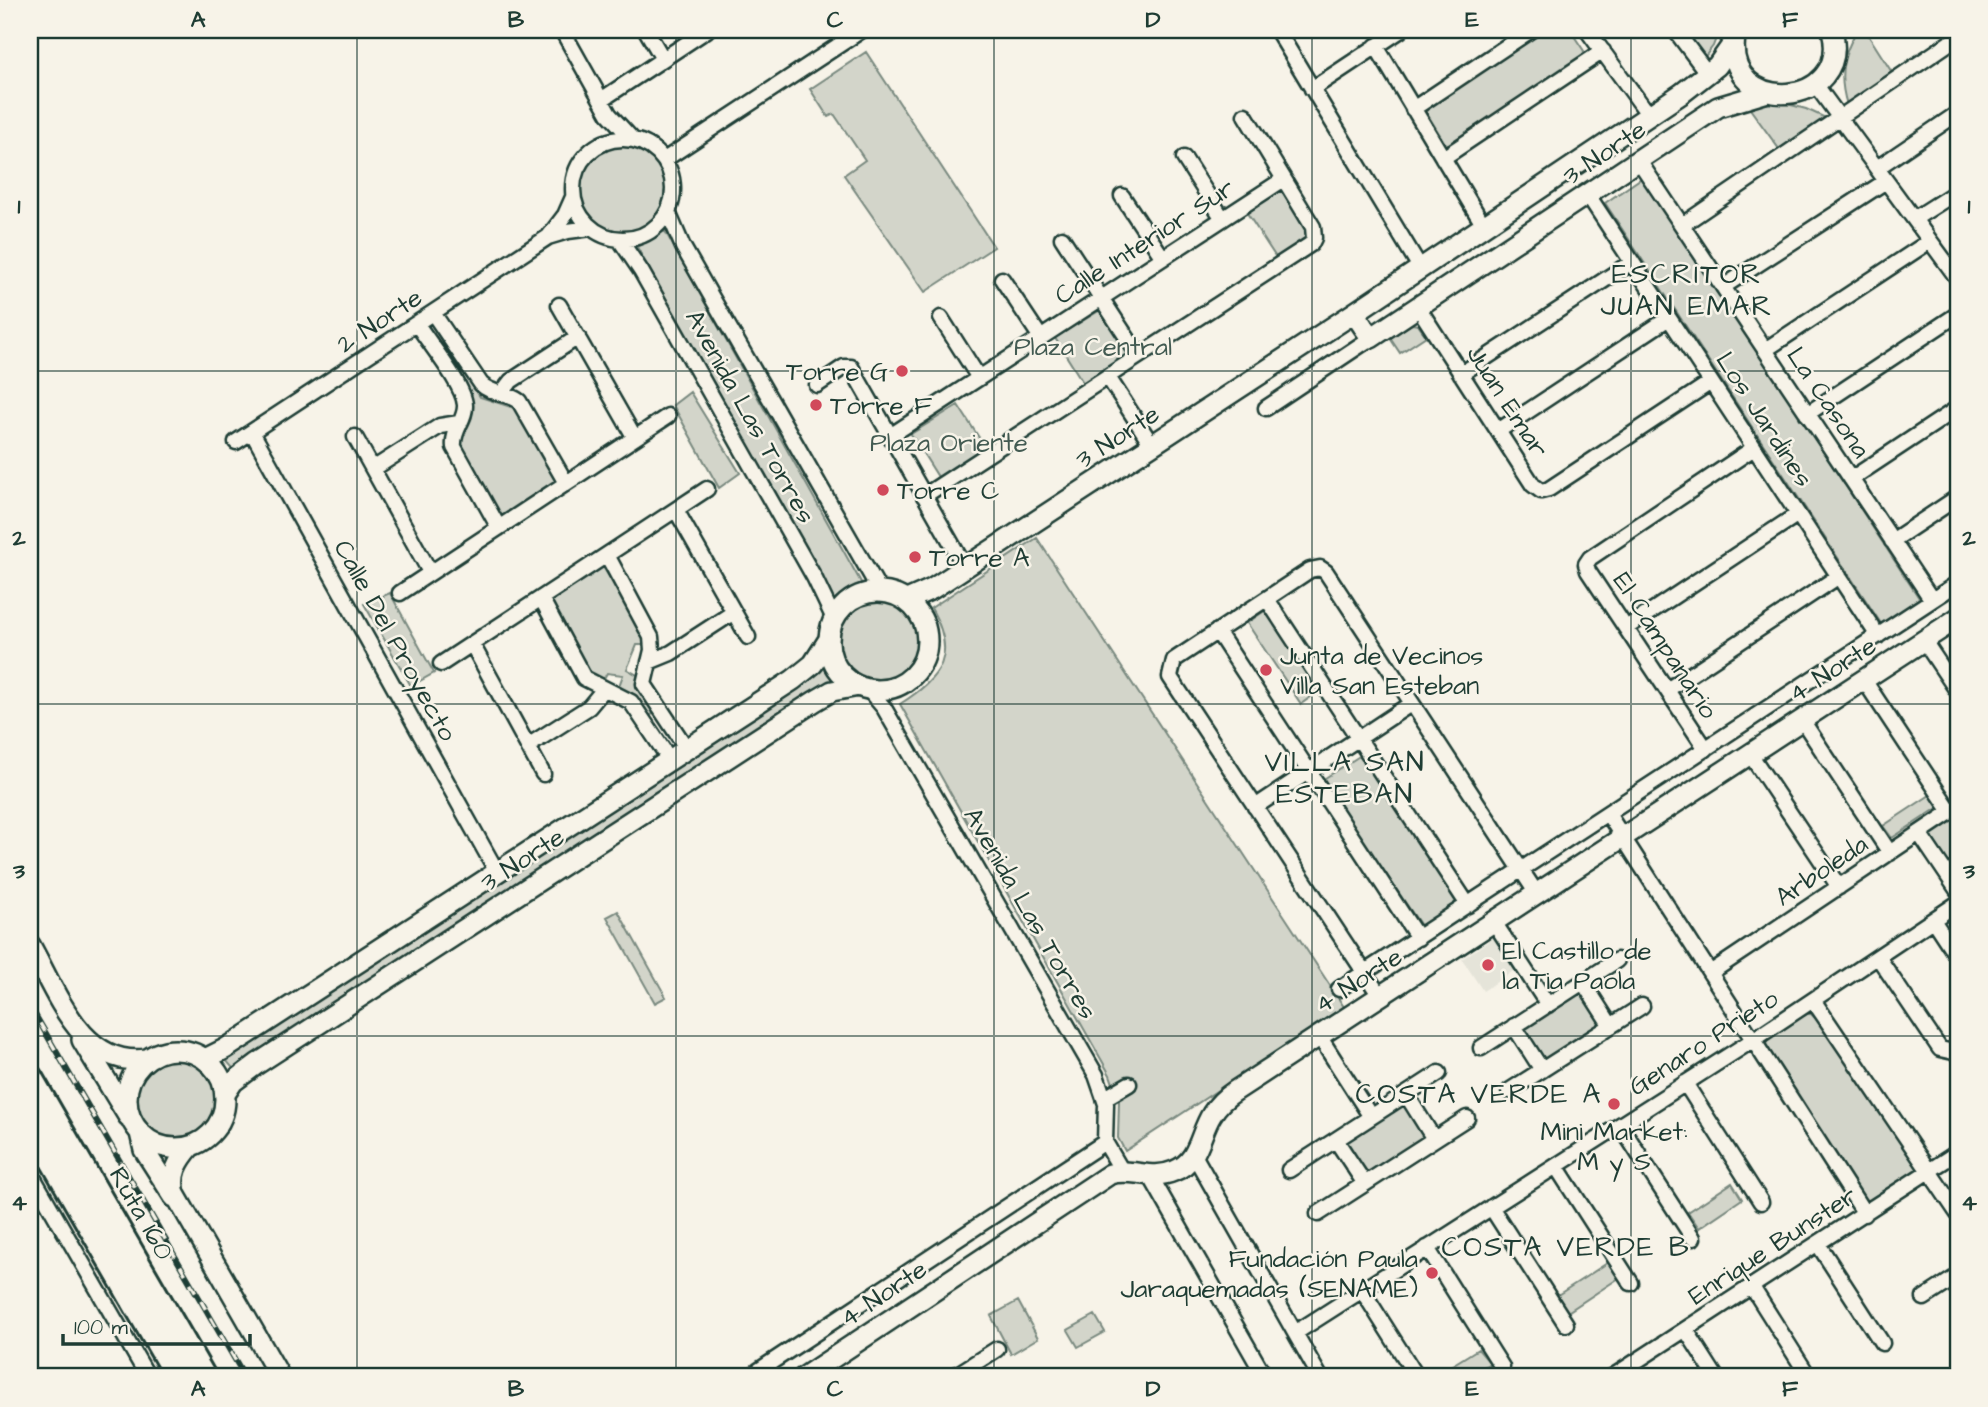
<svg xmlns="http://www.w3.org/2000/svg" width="1988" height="1407" viewBox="0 0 1988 1407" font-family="'Architects Daughter',sans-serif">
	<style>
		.built { fill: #e5e4d9 }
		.green { fill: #d3d5ca; stroke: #79897f; stroke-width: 2 }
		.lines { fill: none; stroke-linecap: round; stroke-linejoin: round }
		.street-casing { stroke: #1f3d34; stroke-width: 19 }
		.secondary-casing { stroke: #1f3d34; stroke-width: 24 }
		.highway-casing { stroke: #1f3d34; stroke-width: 30 }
		.street { stroke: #f7f3e8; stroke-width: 14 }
		.secondary { stroke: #f7f3e8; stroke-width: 19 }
		.highway { stroke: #f7f3e8; stroke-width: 24 }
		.rail-casing { stroke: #1f3d34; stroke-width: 6 }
		.rail { stroke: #f7f3e8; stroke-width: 3.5; stroke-dasharray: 10; stroke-linecap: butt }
		.grid { fill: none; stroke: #1f3d34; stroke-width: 2; stroke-opacity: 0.55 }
		.poi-dot { fill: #d1495b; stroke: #f7f3e8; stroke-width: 2.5 }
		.labels { text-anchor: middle; stroke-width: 5; stroke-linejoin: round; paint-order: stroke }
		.street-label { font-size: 26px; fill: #1f3d34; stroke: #f7f3e8 }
		.park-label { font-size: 26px; fill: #435b52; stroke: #f7f3e8 }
		.poi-label { font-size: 26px; fill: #1f3d34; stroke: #f7f3e8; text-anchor: start }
		.neighbourhood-label { font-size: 28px; letter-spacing: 2px; fill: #1f3d34; stroke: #f7f3e8 }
		.neatline { fill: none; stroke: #1f3d34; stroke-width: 2.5 }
		.grid-label { font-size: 23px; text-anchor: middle; font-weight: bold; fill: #1f3d34 }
	</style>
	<rect width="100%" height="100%" fill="#f7f3e8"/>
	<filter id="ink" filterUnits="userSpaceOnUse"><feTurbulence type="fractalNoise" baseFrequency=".0143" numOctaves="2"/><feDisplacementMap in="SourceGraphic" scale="14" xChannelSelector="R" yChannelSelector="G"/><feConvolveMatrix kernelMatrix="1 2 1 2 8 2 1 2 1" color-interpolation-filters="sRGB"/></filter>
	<g filter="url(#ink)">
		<path class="built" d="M1493 938 1515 970 1483 991 1462 959Z"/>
		<path class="green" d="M1542 30H1570L1584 51 1583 57 1451 146 1445 143 1426 112 1429 105Z
			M1681 30H1719L1713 46 1703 59Z
			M1857 30H1865L1893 74 1847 105C1838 76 1842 56 1857 30Z
			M866 52 994 247 925 292 844 175 865 160 834 114 828 117 810 89Z
			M1780 102 1806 109 1830 120 1782 153 1748 106Z
			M579 190a44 44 0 1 1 88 0a44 44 0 1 1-88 0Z
			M1643 177 1921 601 1882 625 1605 203Z
			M1281 190 1311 237 1277 259 1247 213Z
			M665 231 863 586 835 603 637 247Z
			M1102 309 1131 354 1084 384 1055 338Z
			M1412 324 1418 325 1426 336 1400 353 1390 338Z
			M459 365 480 397 517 409 559 481 499 519 476 480 459 441 472 402 455 370Z
			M690 392 740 473 719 488 673 405Z
			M958 405 987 450 940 480 911 434Z
			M1037 538 1344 1007 1125 1151 1118 1138 1119 1101 1110 1075 900 704C942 677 958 655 931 608Z
			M603 567 643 631 645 645H637L627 669 639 676V687L655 713 649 716 635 698 619 686 623 675 607 673 603 680H593L551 605 552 599Z
			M390 593 434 673 411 686 364 604Z
			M834 639a44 44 0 1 1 88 0a44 44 0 1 1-88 0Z
			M1266 610H1270L1322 689 1301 704 1247 623Z
			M824 660 834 681 237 1073 225 1059 379 961Z
			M1361 755 1459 902 1422 927 1322 780Z
			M1930 795 1939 807 1892 838 1883 826Z
			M1958 816V879L1930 835Z
			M618 911 666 997 655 1003 607 917Z
			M1581 991 1602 1020V1026L1543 1061 1524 1032V1026Z
			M1802 1014H1811L1819 1022 1917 1164V1172L1872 1202 1863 1199 1765 1049 1768 1037Z
			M132 1099a43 43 0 1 1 86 0a43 43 0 1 1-86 0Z
			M1402 1104 1408 1106 1425 1133 1423 1141 1369 1175 1362 1174 1344 1144 1347 1138Z
			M1732 1183 1742 1199 1699 1228 1688 1212Z
			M1609 1262 1619 1278 1566 1313 1556 1296Z
			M1018 1301 1038 1338 1011 1354 991 1316Z
			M1095 1315 1105 1332 1078 1347 1068 1330Z
			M1478 1349 1490 1363 1468 1377H1433Z"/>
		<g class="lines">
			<defs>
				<path id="street" d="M562 30 609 114 633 140
					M646 30 663 59
					M1277 30 1421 269
					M1587 30 1649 115
					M1675 30 1708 74
					M1376 46 1484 226
					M1815 84 1958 279
					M1312 89 1401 30
					M601 100 707 30
					M1413 109 1531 30
					M573 189a50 50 0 1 1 100 0a50 50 0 1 1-100 0Z
					M1184 158 1223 219
					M1443 158 1603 51
					M664 160 862 30
					M1639 161 1932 600
					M1877 168 1958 113
					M1588 195 1878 636
					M1122 196 1163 258
					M668 212 683 247 880 591
					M1914 219 1958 191
					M1682 225 1958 37
					M549 236 565 215 573 197
					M1062 238 1139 356
					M620 240 641 271 814 577 834 619
					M1002 279 1041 338
					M1723 287 1886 181
					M559 305 635 438
					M1418 307 1533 485 1541 491 1549 489 1711 382
					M433 313 481 384C492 395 507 392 519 401L566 483
					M941 318 979 378
					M417 324C428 342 464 385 465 405 466 420 452 430 454 447L499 528
					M1765 350 1930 241
					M1461 374 1632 262
					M1108 377 1152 445
					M817 385 844 367H851L965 567
					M501 394 511 381 578 337
					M1266 408 1371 338
					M1807 414 1958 314
					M1498 431 1669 318
					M252 432 497 872
					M890 436 1284 179
					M355 437 430 572
					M236 442 548 237 568 231 591 228
					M373 469 440 426 459 423
					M1851 479 1958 408
					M924 496 1311 244 1314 238 1313 227 1245 115
					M676 510 748 637
					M1892 541 1958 497
					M607 555 651 637 652 650 644 684 687 749
					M400 593 668 416
					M541 598 584 678 631 702 670 760
					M1267 599 1468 905
					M1626 628 1798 514
					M1217 631 1418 938
					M1924 641 1958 692
					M472 644 543 774
					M649 662 671 653 734 612
					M441 664 707 489
					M1864 680 1951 812
					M868 689 884 708 1096 1075 1106 1104 1105 1142 1122 1171
					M1667 690 1839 576
					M1802 720 1890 853
					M528 746 589 707 604 689
					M1706 749 1588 571 1586 564 1590 558 1754 448
					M1750 754 1839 887
					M1255 807 1412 703
					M1608 814 1865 1214
					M1919 833 1958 891
					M1933 920 1958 958
					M1494 922 1548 1005
					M1878 957 1940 1049 1958 1053
					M1710 973 1958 807
					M1583 982 1611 1026
					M1339 989 1958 583
					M1380 996 1170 677 1174 660 1310 570 1320 568 1326 572 1537 894
					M1813 1000 1958 1214
					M1514 1026 1542 1070
					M1319 1036 1371 1117
					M1481 1048 1617 960
					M1685 1083 1761 1202
					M1509 1091 1642 1006
					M1406 1094 1434 1139
					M1105 1098 1129 1084
					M1620 1125 1693 1238
					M1336 1140 1365 1184
					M1194 1155 1320 1377
					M1556 1166 1631 1283
					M1289 1170 1439 1073
					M30 1172 148 1377
					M1151 1177 1265 1377
					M1491 1207 1566 1324
					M1318 1214 1467 1118
					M1818 1244 1882 1343
					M1427 1248 1502 1367
					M1752 1287 1809 1377
					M1362 1290 1417 1377
					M1924 1298 1958 1276
					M1686 1330 1716 1377
					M1295 1333 1753 1040 1958 903
					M757 1377 758 1371 770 1363 1105 1142
					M953 1377 997 1349
					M1612 1377 1958 1152"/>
				<path id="secondary" d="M1735 37C1723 117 1853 110 1832 30
					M1354 313 1371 338 1718 107 1768 92
					M829 641a49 49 0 1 1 98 0a49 49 0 1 1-98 0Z
					M907 600 932 589 1354 313 1681 94 1717 66 1734 42
					M30 945C56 991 82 1069 147 1059
					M82 1040 128 1116
					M127 1099a49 49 0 1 1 98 0a49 49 0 1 1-98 0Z
					M205 1059 225 1049 793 680 813 664 829 639
					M225 1094 233 1082 257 1064 815 701 832 691 859 686
					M140 1133 144 1150 174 1197
					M191 1146C178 1161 170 1174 175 1194L280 1377
					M804 1377 1110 1174C1131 1167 1151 1181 1174 1171 1200 1161 1199 1134 1212 1114 1218 1104 1226 1097 1235 1091L1958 618"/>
				<path id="highway" d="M30 1078 203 1377
					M30 1121 178 1377"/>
			</defs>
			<use href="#street" class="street-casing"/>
			<use href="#secondary" class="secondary-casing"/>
			<use href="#highway" class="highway-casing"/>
			<use href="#street" class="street"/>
			<use href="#secondary" class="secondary"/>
			<use href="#highway" class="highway"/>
			<defs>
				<path id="rail" d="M30 1006 245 1377"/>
			</defs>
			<use href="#rail" class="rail-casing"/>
			<use href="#rail" class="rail"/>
		</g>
	</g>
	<path class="grid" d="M357 30V1377M676 30V1377M994 30V1377M1312 30V1377M1631 30V1377M30 371H1958M30 704H1958M30 1036H1958"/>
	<g class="poi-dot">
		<circle cx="902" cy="371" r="7"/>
		<circle cx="816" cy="405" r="7"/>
		<circle cx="883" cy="490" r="7"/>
		<circle cx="915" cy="557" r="7"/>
		<circle cx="1266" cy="670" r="7"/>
		<circle cx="1488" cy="965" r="7"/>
		<circle cx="1614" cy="1104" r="7"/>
		<circle cx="1432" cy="1273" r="7"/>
	</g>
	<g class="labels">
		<g class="street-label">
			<text transform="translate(1604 152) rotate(-34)" y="9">3 Norte</text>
			<text transform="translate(1144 241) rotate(-33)" y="9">Calle Interior Sur</text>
			<text transform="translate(379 320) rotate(-33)" y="9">2 Norte</text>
			<text transform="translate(1508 401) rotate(57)" y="9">Juan Emar</text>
			<text transform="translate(1829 402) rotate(56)" y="9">La Casona</text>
			<text transform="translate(751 416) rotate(61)" y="9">Avenida Las Torres</text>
			<text transform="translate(1765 419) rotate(57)" y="9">Los Jardines</text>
			<text transform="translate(1117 436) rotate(-33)" y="9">3 Norte</text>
			<text transform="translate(396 640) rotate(61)" y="9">Calle Del Proyecto</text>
			<text transform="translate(1666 645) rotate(57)" y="9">El Campanario</text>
			<text transform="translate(1832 669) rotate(-33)" y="9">4 Norte</text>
			<text transform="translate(522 859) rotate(-33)" y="9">3 Norte</text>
			<text transform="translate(1821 870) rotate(-34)" y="9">Arboleda</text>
			<text transform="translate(1031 913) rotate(60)" y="9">Avenida Las Torres</text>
			<text transform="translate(1358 980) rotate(-33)" y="9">4 Norte</text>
			<text transform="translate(1703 1042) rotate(-33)" y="9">Genaro Prieto</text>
			<text transform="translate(142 1213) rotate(60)" y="9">Ruta 160</text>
			<text transform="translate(1772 1245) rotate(-33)" y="9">Enrique Bunster</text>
			<text transform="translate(883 1293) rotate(-34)" y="9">4 Norte</text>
		</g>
		<g class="park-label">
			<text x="1093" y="355">Plaza Central</text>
			<text x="949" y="451">Plaza Oriente</text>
		</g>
		<g class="poi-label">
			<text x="888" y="380" text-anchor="end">Torre G</text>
			<text x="830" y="414">Torre F</text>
			<text x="897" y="499">Torre C</text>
			<text x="929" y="566">Torre A</text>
			<text x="1280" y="664">Junta de Vecinos<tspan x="1280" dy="30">Villa San Esteban</tspan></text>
			<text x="1502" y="959">El Castillo de<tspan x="1502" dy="30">la Tia Paola</tspan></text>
			<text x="1614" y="1140" text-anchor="middle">Mini Market:<tspan x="1614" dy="30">M y S</tspan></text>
			<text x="1418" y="1267" text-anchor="end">Fundación Paula<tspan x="1418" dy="30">Jaraquemadas (SENAME)</tspan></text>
		</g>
		<g class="neighbourhood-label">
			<text x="1687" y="283">ESCRITOR<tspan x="1687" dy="32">JUAN EMAR</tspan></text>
			<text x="1345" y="771">VILLA SAN<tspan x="1345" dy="32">ESTEBAN</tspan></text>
			<text x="1479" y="1103">COSTA VERDE A</text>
			<text x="1566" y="1256">COSTA VERDE B</text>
		</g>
	</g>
	<rect width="1988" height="1407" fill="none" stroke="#f7f3e8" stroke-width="77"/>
	<path d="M63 1334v10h187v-10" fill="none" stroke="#1f3d34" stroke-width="3.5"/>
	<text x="74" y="1334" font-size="21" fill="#1f3d34" stroke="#f7f3e8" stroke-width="5" paint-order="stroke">100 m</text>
	<rect x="38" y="38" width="1912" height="1330" class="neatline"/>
	<g class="grid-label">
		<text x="198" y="27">A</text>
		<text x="516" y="27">B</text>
		<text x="835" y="27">C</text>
		<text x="1153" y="27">D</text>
		<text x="1472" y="27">E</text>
		<text x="1790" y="27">F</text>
		<text x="19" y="213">1</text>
		<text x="1969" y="213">1</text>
		<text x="19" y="545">2</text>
		<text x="1969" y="545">2</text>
		<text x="19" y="878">3</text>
		<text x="1969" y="878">3</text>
		<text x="19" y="1210">4</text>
		<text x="1969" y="1210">4</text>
		<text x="198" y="1396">A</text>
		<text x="516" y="1396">B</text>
		<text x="835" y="1396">C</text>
		<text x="1153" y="1396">D</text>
		<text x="1472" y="1396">E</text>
		<text x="1790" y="1396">F</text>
	</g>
</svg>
